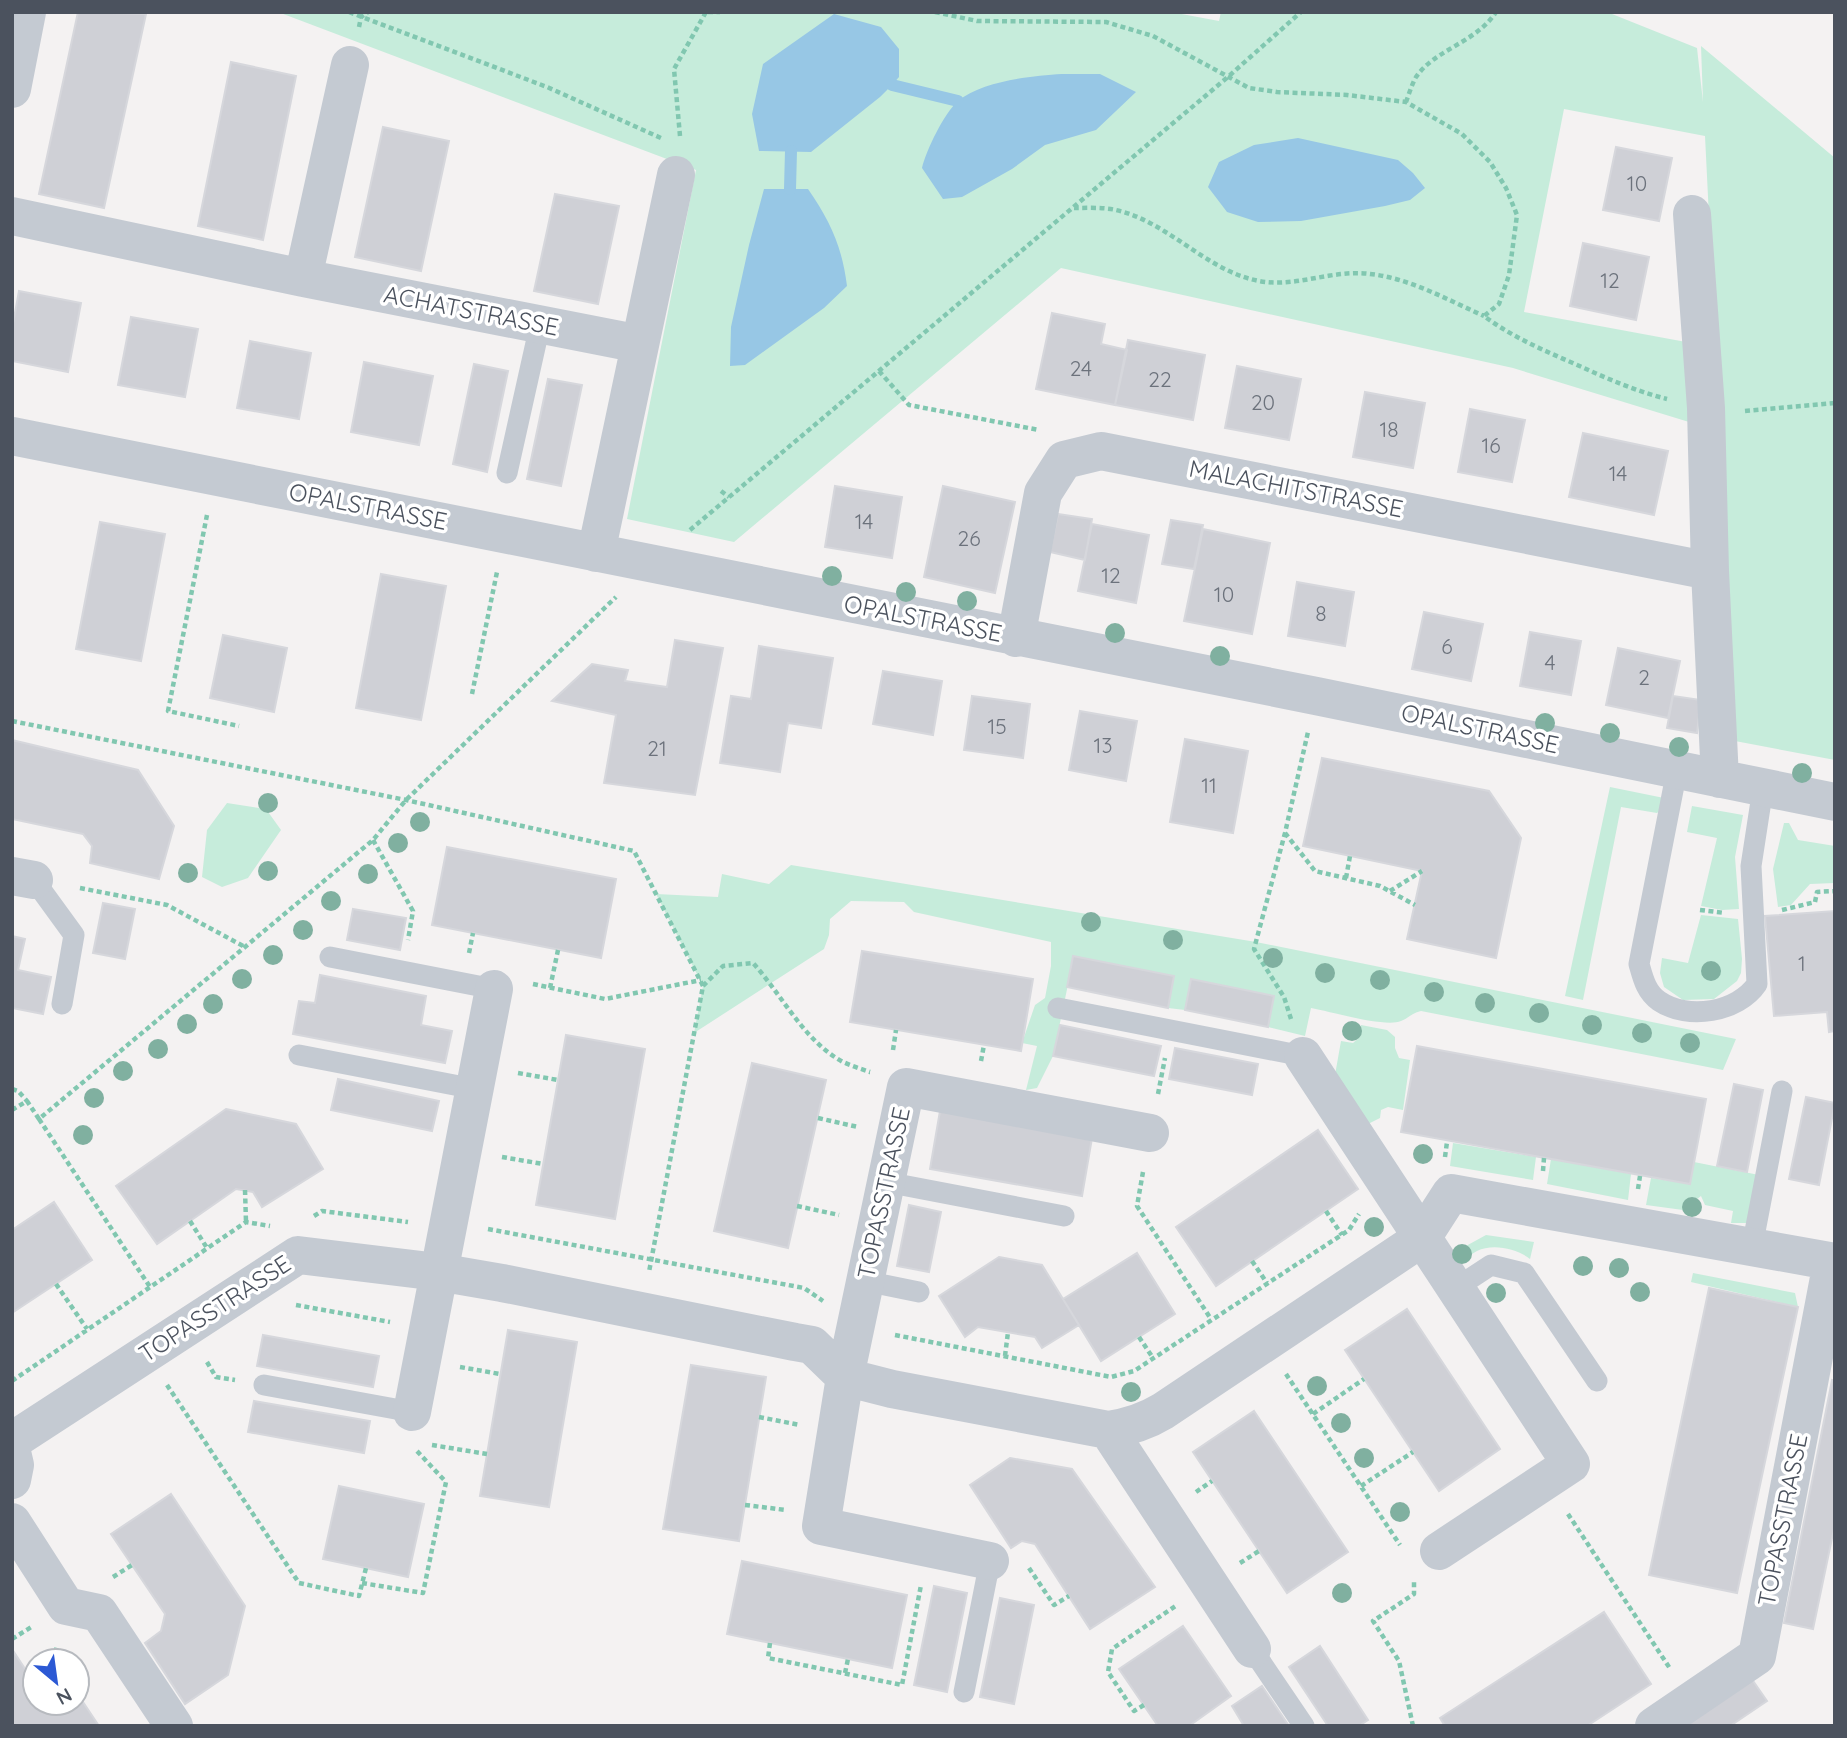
<svg xmlns="http://www.w3.org/2000/svg" width="1847" height="1738" viewBox="0 0 1847 1738" font-family="Quicksand,sans-serif">
	<style>
		.green { fill: #c6ecdb }
		.water { fill: #97c7e5 }
		.lines { fill: none; stroke-linecap: round; stroke-linejoin: round }
		.stream { stroke: #97c7e5; stroke-width: 12 }
		.building { fill: #cfd0d6; stroke: #d6d7dc; stroke-width: 2 }
		.path { stroke: #81c7b0; stroke-width: 4.5; stroke-dasharray: 5 3.5; stroke-linecap: butt }
		.service { stroke: #c4cad2; stroke-width: 21 }
		.minor { stroke: #c4cad2; stroke-width: 38 }
		.tree { fill: #80b0a0 }
		.labels { text-anchor: middle; stroke-width: 7; stroke-linejoin: round; paint-order: stroke }
		.number-label { font-size: 21px; fill: #6c727c }
		.street-label { font-size: 24px; fill: #4b525e; stroke: #fff }
	</style>
	<rect width="100%" height="100%" fill="#f4f2f2"/>
	<path class="green" d="M278 12H1171L1219 21 1221 12H1607L1697 48 1703 102 1701 46 1835 158V760L1735 741 1705 136 1564 109 1524 312 1686 342 1689 422 1513 368 1061 268 734 542 627 519 696 170Z
		M1610 787 1664 798 1662 809 1657 813 1621 807 1583 1000 1565 996Z
		M227 803 266 809 281 830 248 878 222 887 202 877 207 830Z
		M1692 806 1743 815 1735 857 1739 909 1722 910 1701 906 1717 838 1687 832Z
		M1784 823H1789L1798 840 1835 846V883L1810 884 1791 905 1778 907 1773 869Z
		M791 865 1256 942 1736 1039 1723 1070 1421 1011C1412 1013 1407 1019 1401 1021 1385 1028 1329 1011 1311 1008L1305 1036 1268 1027 1273 996 1191 979 1185 1010 1168 1008 1174 976 1074 956 1053 1056 1037 1088 1026 1090 1037 1046 1022 1043 1035 1005 1045 998 1051 966V942L914 912 904 902 851 901 830 919 829 935 824 949 694 1033 703 986 656 894 718 897 722 874 769 884Z
		M1701 915 1738 919 1742 959 1741 973 1737 981 1714 999 1683 1000 1664 987 1660 973 1662 958 1688 963Z
		M1361 1025 1387 1030 1395 1037V1048L1399 1058 1410 1060 1403 1110 1388 1107 1381 1110 1380 1118 1368 1124 1335 1075 1341 1041 1353 1043 1360 1037Z
		M1453 1143 1536 1157 1533 1180 1450 1166Z
		M1551 1159 1631 1174 1628 1200 1547 1184Z
		M1694 1162 1759 1175 1747 1223H1731L1733 1211 1705 1205 1701 1196 1683 1210 1646 1205 1651 1178 1690 1184Z
		M1486 1235 1534 1242 1530 1259C1518 1249 1493 1243 1477 1251 1470 1255 1465 1259 1457 1262L1454 1259 1455 1252Z
		M1693 1273 1795 1293 1798 1307 1691 1282Z"/>
	<path class="water" d="M834 14 881 27 899 49V77L892 85 880 97 811 152 759 151 752 114 763 64Z
		M1062 74H1100L1136 92 1096 130 1045 145 1012 169 962 197 943 199 922 168C926 151 944 113 958 101 983 81 1030 76 1062 74Z
		M1298 138 1398 160 1413 173 1425 188 1410 200 1385 206 1301 221 1258 222 1227 212 1208 187 1219 162 1254 145Z
		M764 189H808C830 221 842 246 847 286L824 308 745 365 730 366 731 327 749 245Z"/>
	<g class="lines">
		<path class="stream" d="M892 85 958 101
			M790 189 791 151"/>
	</g>
	<path class="building" d="M78 12 146 14 104 208 39 194Z
		M231 62 296 76 263 240 198 226Z
		M383 127 449 141 421 271 355 257Z
		M1616 147 1672 158 1659 221 1603 210Z
		M555 194 619 206 598 304 534 291Z
		M1583 243 1649 257 1636 320 1570 306Z
		M19 291 81 303 68 372 12 361V329Z
		M1052 313 1105 324 1101 344 1127 350 1115 405 1036 389Z
		M131 317 198 329 185 397 118 385Z
		M1128 340 1205 355 1193 420 1115 405Z
		M250 341 311 353 299 419 237 408Z
		M364 362 433 376 419 445 351 432Z
		M474 364 508 371 487 472 453 464Z
		M1237 366 1301 379 1289 440 1225 428Z
		M548 379 582 385 561 486 527 479Z
		M1365 392 1425 403 1413 468 1353 457Z
		M1470 409 1525 420 1512 482 1458 472Z
		M1583 433 1668 451 1654 515 1569 497Z
		M835 486 902 497 892 558 825 547Z
		M943 486 1015 502 995 593 924 577Z
		M1058 514 1092 519 1085 560 1050 552Z
		M1171 520 1203 525 1194 569 1162 564Z
		M100 522 165 534 141 661 76 649Z
		M1092 524 1149 535 1136 603 1078 591Z
		M1203 529 1270 543 1252 634 1184 621Z
		M381 574 446 586 421 720 356 708Z
		M1297 582 1354 592 1345 646 1288 636Z
		M1424 612 1483 624 1471 681 1412 669Z
		M1530 632 1581 641 1571 695 1520 686Z
		M223 635 287 648 274 712 210 698Z
		M675 640 723 648 695 795 604 783 616 715 552 701 592 664 628 670 625 681 667 687Z
		M759 646 833 658 821 728 788 723 780 772 720 763 731 696 751 699Z
		M1618 648 1680 661 1668 718 1606 705Z
		M883 671 942 681 933 735 873 724Z
		M972 696 1030 704 1023 758 964 750Z
		M1673 696 1701 700 1697 733 1667 728Z
		M1080 711 1137 721 1126 781 1069 770Z
		M1185 739 1248 751 1233 833 1170 822Z
		M12 740 138 770 174 826 159 879 90 863 92 846 83 834 12 819Z
		M1322 758 1489 791 1521 838 1496 958 1407 939 1422 871 1303 846Z
		M447 847 616 879 601 958 432 925Z
		M103 903 135 909 125 959 93 953Z
		M353 909 406 918 400 950 347 940Z
		M1835 911V1031L1829 1032 1827 1012 1774 1016 1765 916Z
		M12 936 25 939 18 970 51 977 43 1014 12 1008Z
		M862 951 1033 979 1021 1051 850 1022Z
		M1073 956 1174 976 1168 1008 1067 987Z
		M320 975 426 996 421 1025 452 1031 445 1063 293 1034 299 1001 315 1003Z
		M1191 979 1274 996 1268 1027 1185 1010Z
		M1060 1025 1161 1046 1154 1076 1053 1056Z
		M566 1035 645 1049 615 1219 536 1205Z
		M1417 1046 1706 1099 1690 1184 1401 1132Z
		M1175 1048 1258 1064 1252 1095 1169 1079Z
		M752 1063 826 1080 788 1248 714 1231Z
		M338 1079 439 1101 432 1131 331 1110Z
		M1734 1084 1763 1090 1747 1172 1717 1166Z
		M1806 1097 1835 1103 1819 1185 1789 1179Z
		M226 1109 296 1124 323 1169 262 1207 253 1192 236 1189 157 1244 116 1186Z
		M940 1111 1092 1138 1082 1196 930 1169Z
		M1318 1130 1358 1189 1216 1286 1176 1227Z
		M54 1202 92 1260 12 1313V1230Z
		M909 1205 941 1212 929 1272 897 1266Z
		M1137 1253 1175 1314 1101 1361 1063 1299Z
		M999 1257 1042 1265 1079 1325 1042 1348 1035 1337 978 1327 965 1337 939 1296Z
		M1709 1288 1798 1307 1737 1593 1649 1575Z
		M1407 1309 1500 1449 1439 1491 1345 1350Z
		M508 1330 577 1342 549 1507 480 1496Z
		M263 1335 379 1356 373 1387 257 1366Z
		M691 1365 766 1377 739 1541 663 1529Z
		M1832 1380 1835 1381V1524L1813 1629 1784 1623Z
		M254 1401 370 1421 364 1453 248 1432Z
		M1254 1411 1348 1552 1287 1593 1193 1452Z
		M1010 1458 1072 1469 1155 1587 1090 1629 1035 1544 1022 1541 1011 1548 970 1485Z
		M339 1486 424 1504 408 1577 323 1559Z
		M171 1494 245 1606 228 1675 185 1704 145 1643 161 1631 165 1614 111 1534Z
		M742 1561 907 1595 892 1668 727 1634Z
		M934 1586 967 1593 947 1692 914 1685Z
		M1000 1598 1034 1605 1014 1704 980 1697Z
		M1604 1612 1651 1684 1587 1726H1445L1440 1718Z
		M1183 1626 1231 1696 1189 1726H1158L1119 1669Z
		M1320 1646 1368 1720 1359 1726H1328L1289 1667Z
		M12 1649 35 1684V1703H77V1693L99 1726H12Z
		M1749 1675 1767 1701 1730 1726H1675Z
		M1262 1686 1289 1726H1244L1232 1706Z"/>
	<g class="lines">
		<path class="path" d="M349 12 547 87 661 138
			M708 12H720
			M935 12 977 21 1106 22 1153 36 1249 88 1277 92 1347 95 1406 102 1462 134 1490 162 1506 188 1517 215 1509 275 1499 304 1484 316C1512 337 1543 350 1575 364 1606 378 1635 391 1667 399
			M359 27 361 17 368 12
			M1406 102C1409 94 1412 84 1416 77 1435 49 1476 43 1496 12
			M680 136 674 69 706 12
			M1074 208C1087 208 1103 207 1116 210 1169 222 1206 271 1259 281 1296 288 1332 269 1370 274 1409 278 1448 300 1484 316
			M879 371 909 405 1039 430
			M1745 411 1835 403
			M721 491 729 497
			M207 515 168 711 239 726
			M690 530 1229 76 1301 12
			M472 694 497 572
			M12 721 406 800 634 851 703 986 649 1272
			M1285 833 1315 871 1380 886 1415 905
			M373 840 413 911 408 940
			M1346 878 1350 856
			M80 888 167 905 245 947
			M1390 891 1422 871
			M1700 910 1725 913
			M1782 910 1815 902 1817 892 1835 891
			M469 953 473 933
			M533 984 605 999 701 980
			M703 986 723 966 753 963C782 995 804 1041 843 1062 852 1066 861 1069 870 1072
			M550 988 558 950
			M1291 1019 1284 997 1254 949 1285 833 1308 732
			M893 1050 896 1030
			M981 1061 984 1045
			M518 1073 558 1080
			M12 1089 18 1091 27 1101
			M1158 1094 1165 1058
			M12 1110 27 1101 39 1119 373 840 406 800 616 597
			M818 1118 858 1127
			M39 1119 150 1287
			M502 1157 543 1164
			M1445 1157 1447 1142
			M1543 1171 1544 1158
			M1143 1172 1137 1206 1211 1319
			M1638 1189 1640 1176
			M245 1190 246 1222
			M797 1206 839 1215
			M1326 1211 1342 1235
			M314 1216 322 1211 408 1222
			M190 1221 207 1248
			M488 1229 804 1288 823 1301
			M1252 1261 1267 1283
			M56 1284 87 1329
			M296 1305 390 1322
			M895 1335 1111 1377 1134 1371 1349 1230 1359 1214
			M1139 1337 1153 1358
			M1005 1356 1008 1332
			M207 1362 216 1377 235 1380
			M460 1367 500 1374
			M1286 1374 1400 1545
			M12 1381 246 1222 270 1226
			M167 1385 299 1583 359 1596 366 1568
			M1313 1414 1364 1379
			M759 1417 800 1425
			M432 1445 487 1454
			M1361 1486 1413 1452
			M1196 1492 1212 1481
			M745 1505 786 1510
			M1568 1514 1671 1670
			M1240 1563 1259 1551
			M1029 1568 1054 1605 1069 1596
			M113 1577 132 1565
			M362 1583 423 1593 446 1482 416 1450
			M12 1639 33 1626
			M770 1643 768 1658 902 1685 921 1585
			M54 1661 57 1645
			M845 1673 848 1659
			M1144 1705 1134 1711 1108 1672 1112 1649 1177 1605
			M1413 1726 1399 1661 1373 1621 1414 1594V1580"/>
		<path class="service" d="M507 473 540 325
			M1677 770 1639 964C1643 978 1646 992 1659 1001 1688 1021 1738 1012 1757 984L1751 866 1763 788
			M34 880 74 935 62 1004
			M330 957 494 989
			M1058 1008 1303 1056
			M299 1055 475 1089
			M886 1182 1064 1216
			M1752 1247 1782 1091
			M865 1281 919 1292
			M1456 1288 1491 1265 1524 1273 1597 1381
			M264 1385 412 1412
			M1252 1649 1304 1726
			M964 1692 990 1561"/>
		<path class="minor" d="M12 89 27 12
			M1692 214 1706 408 1710 571 1720 779
			M12 216 303 278 640 344
			M303 278 350 65
			M12 436 1316 696 1835 802
			M596 553 676 175
			M1016 638 1043 493 1064 460 1101 451 1710 571
			M12 876 34 880
			M1303 1056 1571 1464 1439 1551
			M412 1412 494 989
			M1108 1430 1252 1649
			M12 1441 298 1255 438 1272 502 1283 795 1342 812 1345 845 1377 892 1389 1108 1430C1129 1427 1145 1422 1163 1411L1422 1238 1451 1193 1835 1262
			M12 1452 15 1465 12 1480
			M12 1522 66 1606 99 1613 174 1726
			M990 1561 821 1526 845 1377 906 1087 1150 1133
			M1654 1726 1757 1656 1832 1262"/>
	</g>
	<g class="tree">
		<circle cx="832" cy="576" r="10"/>
		<circle cx="906" cy="592" r="10"/>
		<circle cx="967" cy="601" r="10"/>
		<circle cx="1115" cy="633" r="10"/>
		<circle cx="1220" cy="656" r="10"/>
		<circle cx="1545" cy="723" r="10"/>
		<circle cx="1610" cy="733" r="10"/>
		<circle cx="1679" cy="747" r="10"/>
		<circle cx="1802" cy="773" r="10"/>
		<circle cx="268" cy="803" r="10"/>
		<circle cx="420" cy="822" r="10"/>
		<circle cx="398" cy="843" r="10"/>
		<circle cx="268" cy="871" r="10"/>
		<circle cx="188" cy="873" r="10"/>
		<circle cx="368" cy="874" r="10"/>
		<circle cx="331" cy="901" r="10"/>
		<circle cx="1091" cy="922" r="10"/>
		<circle cx="303" cy="930" r="10"/>
		<circle cx="1173" cy="940" r="10"/>
		<circle cx="273" cy="955" r="10"/>
		<circle cx="1273" cy="958" r="10"/>
		<circle cx="1711" cy="971" r="10"/>
		<circle cx="1325" cy="973" r="10"/>
		<circle cx="242" cy="979" r="10"/>
		<circle cx="1380" cy="980" r="10"/>
		<circle cx="1434" cy="992" r="10"/>
		<circle cx="1485" cy="1003" r="10"/>
		<circle cx="213" cy="1004" r="10"/>
		<circle cx="1539" cy="1013" r="10"/>
		<circle cx="187" cy="1024" r="10"/>
		<circle cx="1592" cy="1025" r="10"/>
		<circle cx="1352" cy="1031" r="10"/>
		<circle cx="1642" cy="1033" r="10"/>
		<circle cx="1690" cy="1043" r="10"/>
		<circle cx="158" cy="1049" r="10"/>
		<circle cx="123" cy="1071" r="10"/>
		<circle cx="94" cy="1098" r="10"/>
		<circle cx="83" cy="1135" r="10"/>
		<circle cx="1423" cy="1154" r="10"/>
		<circle cx="1692" cy="1207" r="10"/>
		<circle cx="1374" cy="1227" r="10"/>
		<circle cx="1462" cy="1254" r="10"/>
		<circle cx="1583" cy="1266" r="10"/>
		<circle cx="1619" cy="1268" r="10"/>
		<circle cx="1640" cy="1292" r="10"/>
		<circle cx="1496" cy="1293" r="10"/>
		<circle cx="1317" cy="1386" r="10"/>
		<circle cx="1131" cy="1392" r="10"/>
		<circle cx="1341" cy="1423" r="10"/>
		<circle cx="1364" cy="1458" r="10"/>
		<circle cx="1400" cy="1512" r="10"/>
		<circle cx="1342" cy="1593" r="10"/>
	</g>
	<g class="labels">
		<g class="number-label">
			<text x="1637" y="191">10</text>
			<text x="1610" y="288">12</text>
			<text x="1081" y="376">24</text>
			<text x="1160" y="387">22</text>
			<text x="1263" y="410">20</text>
			<text x="1389" y="437">18</text>
			<text x="1491" y="453">16</text>
			<text x="1618" y="481">14</text>
			<text x="864" y="529">14</text>
			<text x="969" y="546">26</text>
			<text x="1111" y="583">12</text>
			<text x="1224" y="602">10</text>
			<text x="1321" y="621">8</text>
			<text x="1447" y="654">6</text>
			<text x="1550" y="670">4</text>
			<text x="1644" y="685">2</text>
			<text x="997" y="734">15</text>
			<text x="1103" y="753">13</text>
			<text x="657" y="756">21</text>
			<text x="1209" y="793">11</text>
			<text x="1802" y="971">1</text>
		</g>
		<g class="street-label">
			<text transform="translate(471 311) rotate(11)" y="8">ACHATSTRASSE</text>
			<text transform="translate(1296 489) rotate(11)" y="8">MALACHITSTRASSE</text>
			<text transform="translate(368 507) rotate(11)" y="8">OPALSTRASSE</text>
			<text transform="translate(923 619) rotate(11)" y="8">OPALSTRASSE</text>
			<text transform="translate(1480 729) rotate(12)" y="8">OPALSTRASSE</text>
			<text transform="translate(884 1193) rotate(-78)" y="8">TOPASSTRASSE</text>
			<text transform="translate(215 1309) rotate(-33)" y="8">TOPASSTRASSE</text>
			<text transform="translate(1783 1520) rotate(-79)" y="8">TOPASSTRASSE</text>
		</g>
	</g>
	<rect width="1847" height="1738" fill="none" stroke="#4b525e" stroke-width="28"/>
	<g transform="translate(56 1682) rotate(151)"><circle r="33" fill="#ffffff" stroke="#b7babf" stroke-width="2"/>
	<path d="M0-5L12 26L0 18L-12 26Z" fill="#2c59d4"/>
	<text y="-10" font-size="19" font-weight="bold" text-anchor="middle" fill="#4b525e">N</text>
	</g>
</svg>
